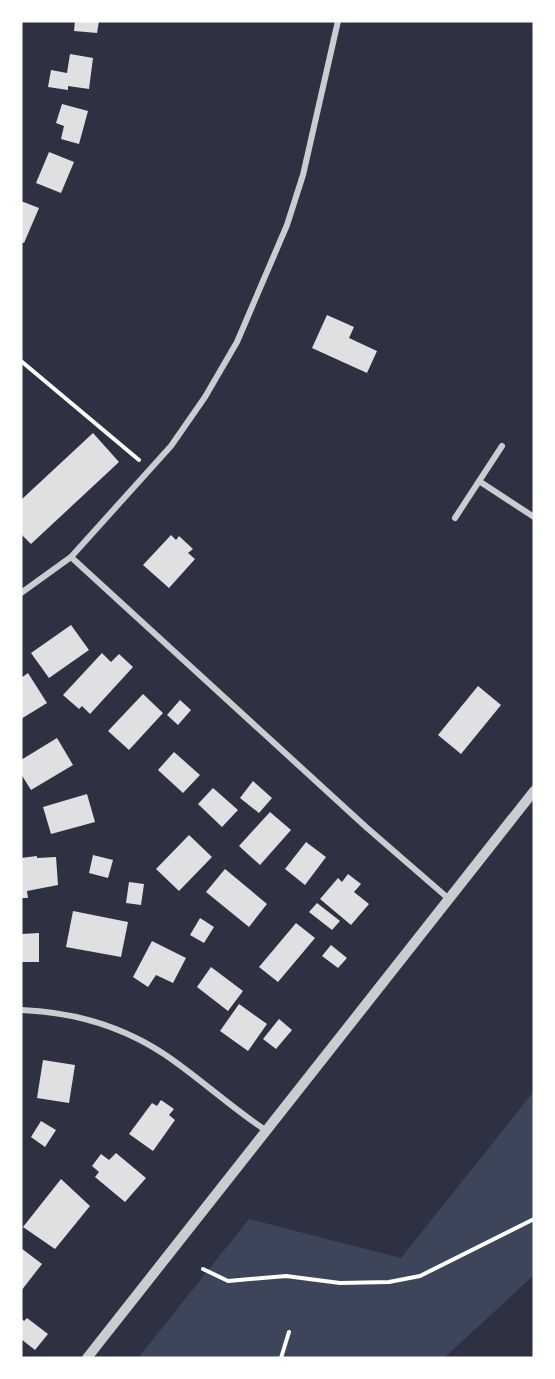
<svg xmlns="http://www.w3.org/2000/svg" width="555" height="1379" viewBox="0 0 555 1379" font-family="Manrope,sans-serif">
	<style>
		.green { fill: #3c4559 }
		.building { fill: #e0e0e3 }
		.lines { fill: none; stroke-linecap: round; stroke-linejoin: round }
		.path { stroke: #fff; stroke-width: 4 }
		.minor { stroke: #caccd0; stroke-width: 6 }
		.tertiary { stroke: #caccd0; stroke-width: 10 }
	</style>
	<rect width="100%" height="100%" fill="#2d3142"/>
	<path class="green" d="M534 1091V1275L444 1358H138L249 1219 401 1258Z"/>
	<path class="building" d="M75 21H99L97 33 74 31Z
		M70 54 93 58 89 89 68 86V90L48 87 51 70 67 73Z
		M62 104 88 111 79 144 61 139 64 126 56 123Z
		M49 152 74 162 61 193 36 183Z
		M21 201 39 208 24 243 21 242Z
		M327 315 354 327 349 338 377 351 367 373 312 348Z
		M93 433 119 462 31 544 21 534V500Z
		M171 535 176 540 179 536 193 549 188 553 195 559 169 588 143 565Z
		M71 625 89 650 49 678 31 653Z
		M102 653 111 662 119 654 133 667 90 714 82 706 79 709 63 695Z
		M28 673 47 703 21 719V678Z
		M478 686 501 705 461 754 438 735Z
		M143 694 163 713 129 750 108 731Z
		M180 700 191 710 178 725 167 715Z
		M57 738 73 765 31 790 21 774V760Z
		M174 752 200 775 183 793 158 770Z
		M253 781 272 798 259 813 240 798Z
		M213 788 238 810 222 827 198 804Z
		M87 794 95 822 51 834 43 807Z
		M270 812 291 830 260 865 239 846Z
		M189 835 212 857 179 891 156 869Z
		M306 842 326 857 305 885 285 869Z
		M93 855 113 860 108 878 89 873Z
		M37 856V858L56 857 58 885 27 891 28 898H21V858Z
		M225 869 267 904 249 927 206 892Z
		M348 874 361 884 354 892 369 904 351 925 320 899 338 878 342 882Z
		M129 882 144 884 141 905 126 903Z
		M317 903 340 921 332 930 309 912Z
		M73 911 128 922 121 957 66 947Z
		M200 918 214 927 204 943 190 935Z
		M296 923 315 938 278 982 259 967Z
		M39 933V962H21V934Z
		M152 941 186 958 173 983 156 975 148 987 133 977Z
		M331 945 347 958 338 968 322 956Z
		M211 967 243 991 228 1011 197 987Z
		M239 1004 267 1024 248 1051 220 1031Z
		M279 1019 292 1030 276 1049 263 1039Z
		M43 1060 75 1065 69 1103 37 1098Z
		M161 1100 174 1109 169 1115 175 1120 153 1151 129 1134 152 1103 157 1106Z
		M41 1121 56 1130 45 1147 31 1137Z
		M116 1153 146 1178 125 1202 95 1177 99 1172 92 1166 101 1154 109 1160Z
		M61 1179 90 1206 55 1249 23 1227Z
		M21 1248 42 1264 21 1291Z
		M21 1318 24 1321 27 1318 48 1334 35 1350 21 1339Z"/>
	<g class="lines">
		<path class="path" d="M21 361 139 460
			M203 1269 228 1281 286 1276 340 1283 389 1282 420 1276 534 1219
			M281 1358 289 1332"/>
		<path class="minor" d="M479 481 534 517
			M455 518 502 446
			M71 557 366 827 449 899
			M21 593 71 557 171 446 205 397 237 342 287 225 303 175 338 21
			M21 1010C73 1012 120 1025 164 1054 200 1078 231 1108 267 1131"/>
		<path class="tertiary" d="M87 1358 534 791"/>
	</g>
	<rect width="555" height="1379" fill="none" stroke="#ffffff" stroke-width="45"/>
</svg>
